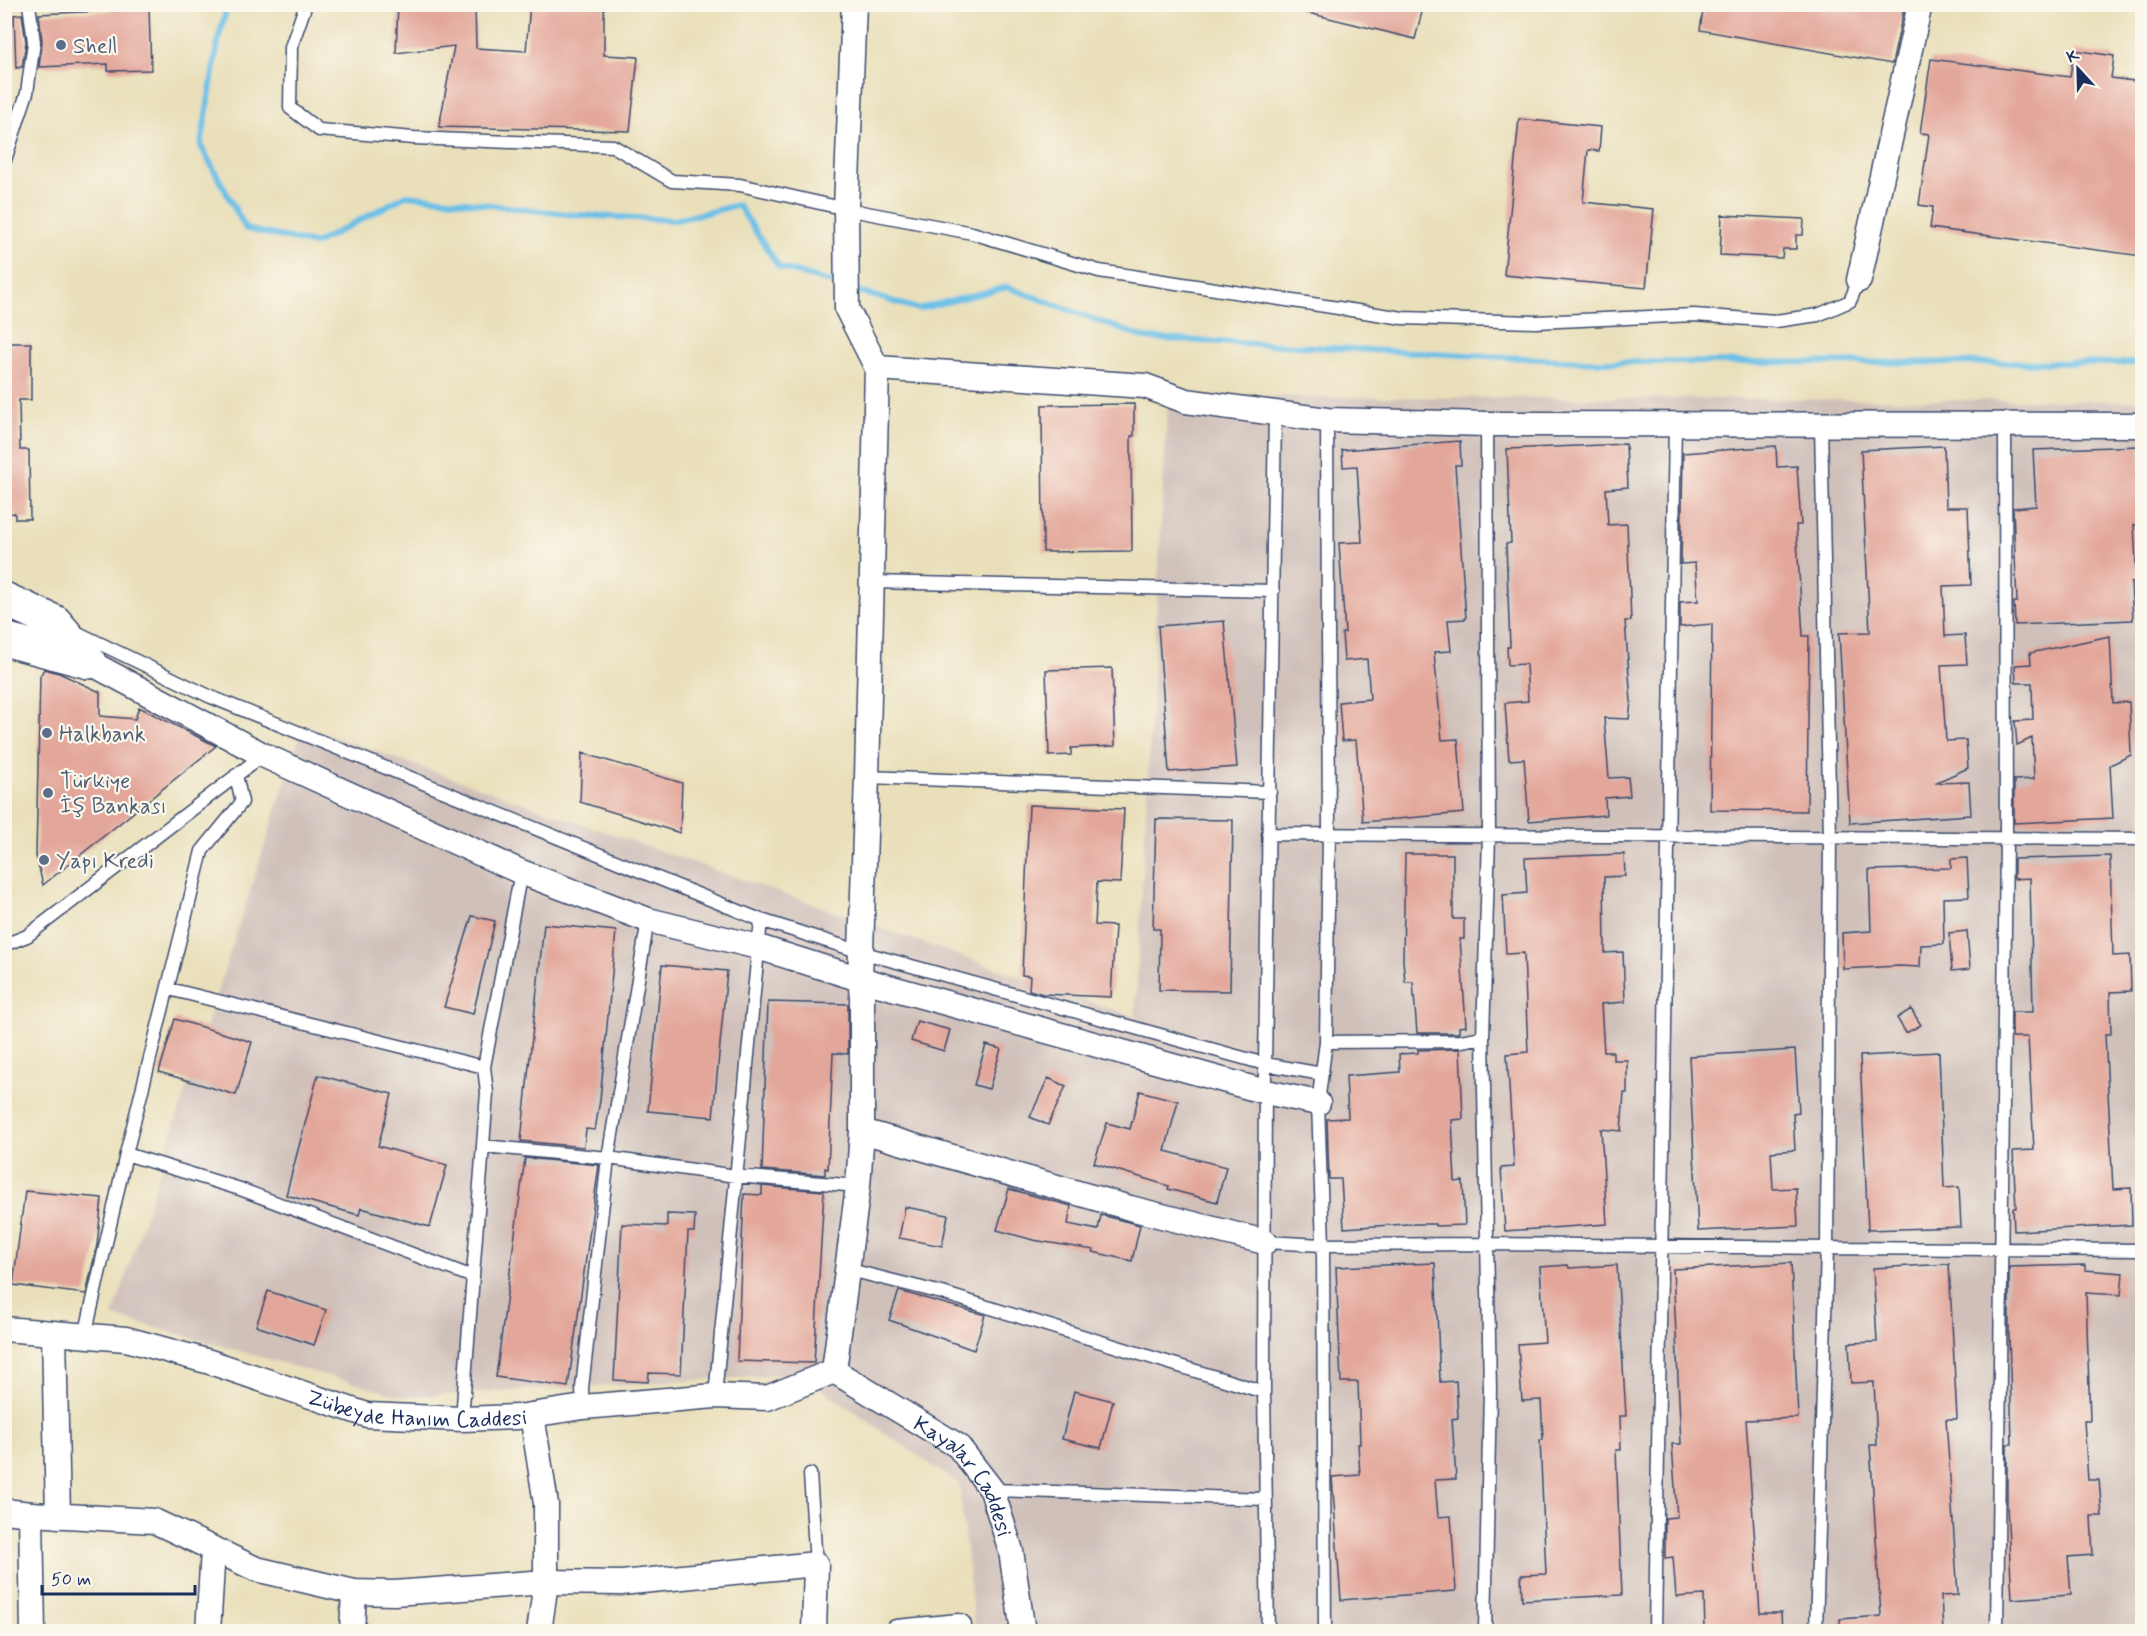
<svg xmlns="http://www.w3.org/2000/svg" width="2147" height="1636" viewBox="0 0 2147 1636" font-family="Mynerve,sans-serif">
	<style>
		.industrial { fill: #cfc0ba }
		.lines { fill: none; stroke-linecap: round; stroke-linejoin: round }
		.stream { stroke: #6bbfe7; stroke-width: 6 }
		.building { fill: #e3a69a }
		.lane-casing { stroke: #3a496c; stroke-width: 15 }
		.street-casing { stroke: #3a496c; stroke-width: 27 }
		.secondary-casing { stroke: #3a496c; stroke-width: 36 }
		.lane { stroke: #fff; stroke-width: 12 }
		.street { stroke: #fff; stroke-width: 24 }
		.secondary { stroke: #fff; stroke-width: 33 }
		.service-dot { fill: #5c6f8a; stroke: #fbf7ec; stroke-width: 2 }
		.labels { text-anchor: middle; stroke-width: 4.5; stroke-linejoin: round; paint-order: stroke }
		.service-label { font-size: 22px; fill: #4e5e75; stroke: #fbf7ec; text-anchor: start }
		.street-label { font-size: 22px; fill: #1b2f5e; stroke: #fbf7ec }
	</style>
	<rect width="100%" height="100%" fill="#fbf7ec"/>
	<filter id="ink" filterUnits="userSpaceOnUse"><feTurbulence type="fractalNoise" baseFrequency=".0167" numOctaves="2"/><feDisplacementMap in="SourceGraphic" scale="12" xChannelSelector="R" yChannelSelector="G"/><feConvolveMatrix kernelMatrix="1 2 1 2 8 2 1 2 1" color-interpolation-filters="sRGB"/></filter>
	<filter id="wash" filterUnits="userSpaceOnUse"><feTurbulence type="fractalNoise" baseFrequency=".008" numOctaves="4" result="noise"/><feDisplacementMap in="SourceGraphic" scale="24" xChannelSelector="R" yChannelSelector="G"/><feGaussianBlur stdDeviation="1.35" result="paint"/><feColorMatrix in="noise" values="0 0 0 0 0 0 0 0 0 0 0 0 0 0 0 0 0 1.4 0 .05"/><feComposite in="paint" operator="in"/></filter>
	<g filter="url(#wash)">
		<rect width="100%" height="100%" fill="#e9dfba"/>
		<path class="industrial" d="M1168 396 2142 401V1631H975L959 1484 799 1374 404 1397 113 1316 303 726 1135 1017Z"/>
		<g class="lines">
			<path class="stream" d="M228 4 219 36 201 146 246 229 315 244 407 195 575 215 676 220 738 205 779 267 842 286
				M851 289 918 309 1007 287 1145 338 1598 362 2142 363"/>
		</g>
		<g id="blocks">
			<path class="building" d="M398 4H475L476 48 526 51 530 4H604V55L638 57 630 131 439 127 454 46 396 53Z
				M1300 4H1393L1422 12 1415 39 1300 11Z
				M1704 4H1905L1892 64 1700 30Z
				M149 9 151 70 108 71V64L39 67 42 41 39 14Z
				M22 14 26 42 22 67 16 68 14 15Z
				M2074 50 2114 56 2111 78 2142 82V256L1930 228 1933 207 1919 205 1929 134 1920 133 1931 59 2070 77Z
				M1519 119 1601 127 1599 151 1588 150 1583 202 1654 209 1646 288 1504 275Z
				M1722 215 1804 219 1803 235H1796V249H1783L1782 258 1720 255Z
				M4 343H31V400H19L20 450H29L30 519H15V513L4 514Z
				M1134 404V436H1131L1132 551 1043 552 1042 405Z
				M1460 441 1461 465H1455L1466 619 1448 620 1451 651 1434 652 1442 740 1458 739 1464 813 1363 822 1356 740 1342 741 1339 702 1370 699 1367 659 1344 661 1342 633H1345L1339 543 1362 542 1357 466 1343 467 1342 450Z
				M1626 444 1628 487 1606 489 1608 525 1627 524 1631 621H1625L1631 702 1629 719 1604 718 1609 778 1628 777 1630 796 1605 798 1606 815 1529 821 1524 759 1509 760 1505 703 1528 701 1526 664 1508 665 1507 647H1510L1506 544 1511 543 1507 449Z
				M1776 446 1777 467 1797 466 1801 525H1796L1803 636H1809L1807 811 1710 810 1712 624 1680 627V602L1698 601 1695 563 1681 564 1683 453Z
				M1944 446 1946 507H1968L1971 585 1943 586 1945 636 1965 635 1967 664 1941 665 1946 741 1966 740 1968 768 1935 783 1969 782 1971 815 1850 823 1839 633 1870 632 1861 450Z
				M2139 446 2142 524 2134 525 2137 582 2131 583 2133 620 2015 625 2014 602H2017L2013 508 2036 506 2033 450Z
				M1224 621 1237 767 1169 772 1158 626Z
				M2110 636 2113 703 2129 702 2131 755 2110 765 2113 818 2014 823V780L2034 779 2032 738 2017 745 2015 721 2033 720 2032 683H2016L2015 665 2031 664 2030 653Z
				M1112 668 1115 746 1071 748V755L1049 756 1046 670Z
				M44 669 59 673 100 692V716L135 719 139 707 216 746 43 885 36 856 40 676Z
				M582 753 682 783 680 833 580 802Z
				M1029 805 1124 809 1120 883 1097 882 1095 925 1115 926 1111 997 1043 994 1029 990 1030 976 1022 975Z
				M1156 819 1233 820 1230 991 1159 990 1160 929H1153Z
				M1405 854H1453V919H1464V939H1460L1466 1026 1459 1027V1033H1417L1413 982H1405L1403 960Z
				M1624 854 1625 876 1604 877 1605 953 1623 952 1625 1002 1601 1004 1604 1052H1613V1060H1627V1093H1624L1621 1131 1601 1129 1607 1224 1505 1231 1501 1168 1514 1167 1507 1054 1528 1052 1524 953 1506 954 1503 895 1527 893 1525 858Z
				M2110 856 2113 956 2130 955 2131 991 2110 992 2111 1034H2105L2113 1189 2131 1188 2132 1225 2014 1231 2013 1208H2016L2013 1151 2034 1150 2028 1037H2012V1012H2033L2030 878 2014 879V859Z
				M1967 858 1969 897 1943 898 1944 944 1921 945 1920 967 1899 966 1843 969 1842 933 1871 931 1869 870 1951 868V859Z
				M472 916 495 921 473 1014 444 1007Z
				M544 924 616 931 600 1100 595 1130 586 1129 584 1147 521 1141Z
				M1967 931 1970 969 1952 971 1949 933Z
				M662 965 727 971 713 1117 648 1111Z
				M768 1002 848 1004V1054L833 1053 828 1169 825 1168V1175L762 1170Z
				M1911 1009 1921 1025 1906 1033 1897 1018Z
				M175 1019 252 1042 236 1095 159 1072Z
				M917 1021 950 1030 944 1051 911 1041Z
				M986 1045 1001 1049 989 1089 974 1085Z
				M1460 1049 1463 1119 1452 1120 1455 1182 1463 1181 1465 1225 1435 1226V1224H1407L1344 1228 1341 1179H1329L1327 1119 1348 1118 1346 1076 1400 1072 1399 1054 1418 1053V1050Z
				M1795 1050 1799 1112 1793 1113 1795 1150 1771 1152 1773 1189 1796 1188 1798 1226 1698 1231 1689 1056Z
				M1939 1052 1944 1188 1959 1187 1961 1227 1868 1230 1860 1056Z
				M318 1075 392 1094 378 1146 447 1165 430 1227 361 1208 359 1215 286 1195Z
				M1048 1078 1066 1086 1048 1125 1030 1117Z
				M1140 1091 1178 1101 1165 1151 1226 1167 1217 1202 1168 1189 1169 1186 1094 1163 1107 1123 1130 1129Z
				M525 1158 599 1165 568 1387 496 1377Z
				M762 1186 824 1191 814 1363 737 1361 744 1194 762 1195Z
				M1009 1189 1071 1206 1068 1224 1098 1230 1101 1215 1140 1225 1132 1261 1093 1252 1094 1250 1033 1240 997 1230Z
				M25 1191 102 1198 97 1245 86 1294 13 1285Z
				M905 1207 948 1215 942 1246 899 1238Z
				M667 1214 695 1215 694 1232H688L681 1374 649 1373 648 1382 614 1380 622 1224 667 1226Z
				M1435 1263 1440 1382 1456 1381 1458 1418 1452 1419 1456 1479 1435 1480 1438 1517 1451 1516 1456 1591 1341 1600 1332 1477 1360 1475 1358 1444H1360L1358 1382H1341L1336 1267Z
				M1791 1263 1798 1418 1746 1420 1760 1613H1781L1782 1632H1705L1704 1595 1676 1597 1673 1557 1665 1558V1518L1677 1517 1672 1444H1681L1673 1269Z
				M1949 1264 1957 1419H1946L1958 1595 1941 1596 1943 1632H1840V1619L1881 1616 1870 1445H1877L1874 1382 1851 1383 1849 1343 1877 1342 1873 1268Z
				M1568 1265 1569 1268 1617 1265 1626 1416H1620L1621 1450H1616L1622 1595 1522 1600 1521 1575 1546 1574 1540 1440H1543L1541 1400 1522 1401 1518 1344 1545 1342 1540 1267Z
				M2085 1265V1270L2123 1273 2121 1295 2086 1293 2090 1421H2084L2088 1480H2099L2102 1516H2091L2093 1555 2068 1557 2071 1595 2012 1599 2007 1506V1444H2012L2009 1333V1267Z
				M268 1291 326 1310 314 1345 256 1326Z
				M899 1291 985 1315 974 1350 889 1320Z
				M1074 1391 1113 1401 1101 1448 1062 1439Z"/>
		</g>
	</g>
	<g filter="url(#ink)">
		<use href="#blocks" fill-opacity="0" stroke="#3a496c" stroke-width="1.5"/>
		<g class="lines">
			<defs>
				<path id="lane" d="M306 4 291 47 290 108 319 130 414 138 613 146 672 181 740 185 846 209 972 233 1099 271 1403 318 1536 322 1694 315 1776 321 1818 315 1850 301 1859 280
					M4 163 27 93 34 42 29 4
					M872 582 1273 591
					M76 632 211 697 761 920 861 952 1265 1064 1322 1074
					M867 777 1270 792
					M1268 834 2142 839
					M4 945 27 936 263 755
					M169 989 484 1067
					M1326 1042 1461 1041 1483 1037
					M483 1146 608 1158 736 1176 858 1186
					M126 1154 240 1189 473 1277
					M1265 1242 1323 1245 1489 1244 1827 1248 2142 1250
					M846 1269 942 1293 1264 1392
					M85 1336 126 1154 202 851 242 802 236 775
					M715 1396 761 920
					M583 1407 582 1388 608 1158 648 920
					M462 1419 487 1093 484 1067 521 872
					M810 1474 816 1564
					M992 1490 1266 1499
					M1268 1632 1264 1392 1265 1064 1275 413
					M1325 1632 1323 1245 1318 1103 1326 1042 1329 834 1327 420
					M1485 1632 1490 1389 1483 1037 1489 836 1487 424
					M1655 1632 1675 424
					M1816 1632 1827 1248 1830 837 1821 425
					M1997 1632 2006 839 2005 427"/>
				<g id="street">
					<path d="M1859 280 1920 4"/>
					<path d="M877 368 1145 386 1186 401 1327 420 1487 424 2142 425"/>
					<path d="M89 662 263 755 521 872 648 920 758 947 860 979 1266 1092 1318 1103"/>
					<path d="M862 1131 1130 1208 1265 1242"/>
					<path id="s1" d="M4 1329 126 1339 210 1362 367 1415 462 1419 518 1417 583 1407 715 1396 767 1398 834 1371"/>
					<path d="M54 1334 58 1516"/>
					<path d="M834 1371 858 1186 862 1131V996L860 979 867 777 877 368 847 309 846 209 854 4"/>
					<path id="s2" d="M834 1371 958 1446 992 1490 1011 1551 1023 1632"/>
					<path d="M532 1415 546 1504V1582L539 1632"/>
					<path d="M4 1511 31 1514 154 1521 256 1569 354 1592 394 1593 546 1582 621 1583 816 1564 814 1632"/>
					<path d="M31 1514 33 1632"/>
					<path d="M208 1632 213 1550"/>
					<path d="M352 1632 354 1592"/>
					<path d="M897 1632 959 1626 960 1632"/>
				</g>
				<path id="secondary" d="M4 599 55 622 89 662
					M4 639 89 662"/>
			</defs>
			<use href="#lane" class="lane-casing"/>
			<use href="#street" class="street-casing"/>
			<use href="#secondary" class="secondary-casing"/>
			<use href="#lane" class="lane"/>
			<use href="#street" class="street"/>
			<use href="#secondary" class="secondary"/>
		</g>
	</g>
	<g class="service-dot">
		<circle cx="61" cy="45" r="6"/>
		<circle cx="47" cy="733" r="6"/>
		<circle cx="48" cy="793" r="6"/>
		<circle cx="44" cy="860" r="6"/>
	</g>
	<g class="labels">
		<g class="service-label">
			<text x="73" y="53">Shell</text>
			<text x="59" y="741">Halkbank</text>
			<text x="60" y="788">Türkiye<tspan x="60" dy="25">İş Bankası</tspan></text>
			<text x="56" y="868">Yapı Kredi</text>
		</g>
		<g class="street-label">
			<text dy="8" stroke="none"><textPath href="#s1" startOffset="424">Zübeyde Hanım Caddesi</textPath></text>
			<text dy="8" stroke="none"><textPath href="#s2" startOffset="172">Kayalar Caddesi</textPath></text>
		</g>
	</g>
	<rect width="2147" height="1636" fill="none" stroke="#fbf7ec" stroke-width="24"/>
	<g transform="translate(2078 69) rotate(338)" stroke="#fbf7ec" stroke-width="4.5" paint-order="stroke">
	<path d="M0-4.5L10 22L0 15L-10 22Z" fill="#1b2f5e"/>
	<text y="-9" font-size="16" font-weight="bold" text-anchor="middle" fill="#1b2f5e">K</text>
	</g>
	<path d="M42 1585v9h153v-9" fill="none" stroke="#1b2f5e" stroke-width="3"/>
	<text x="51" y="1585" font-size="18" fill="#1b2f5e" stroke="#fbf7ec" stroke-width="4.5" paint-order="stroke">50 m</text>
</svg>
